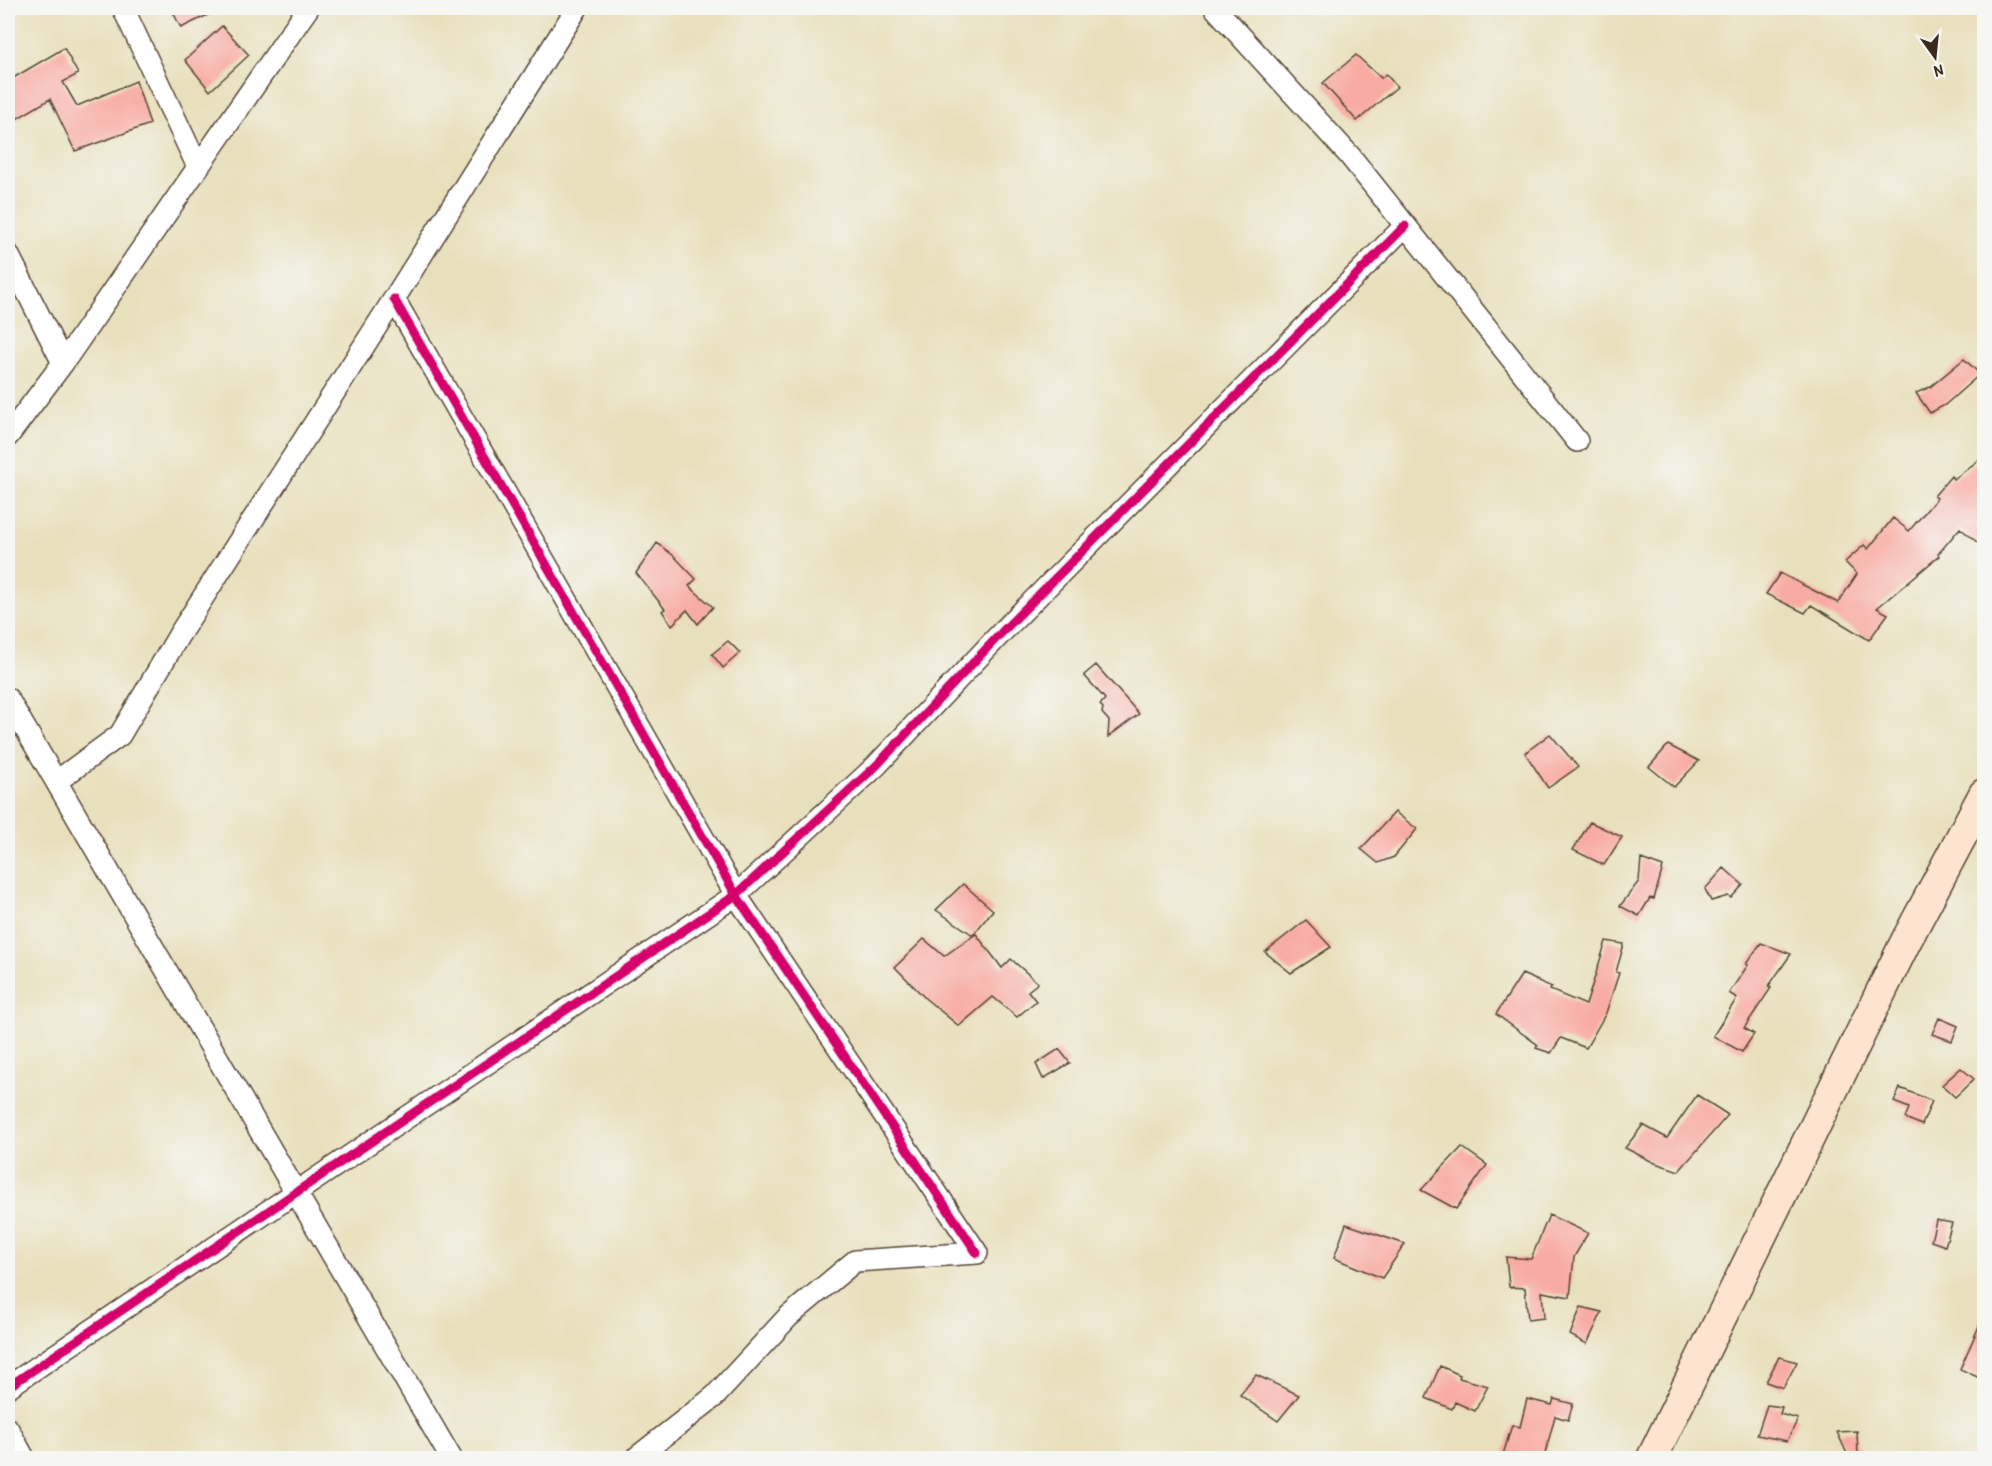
<svg xmlns="http://www.w3.org/2000/svg" width="1992" height="1466" viewBox="0 0 1992 1466" font-family="'Patrick Hand',sans-serif">
	<style>
		.building { fill: #f8aba3 }
		.lines { fill: none; stroke-linecap: round; stroke-linejoin: round }
		.street-casing { stroke: #554536; stroke-width: 24 }
		.secondary-casing { stroke: #554536; stroke-width: 33 }
		.street { stroke: #fff; stroke-width: 21 }
		.secondary { stroke: #fde4d1; stroke-width: 30 }
		.cycleway-casing { stroke: #f6f6f2; stroke-width: 13 }
		.cycleway { stroke: #d6006c; stroke-width: 9 }
	</style>
	<rect width="100%" height="100%" fill="#f6f6f2"/>
	<filter id="ink" filterUnits="userSpaceOnUse"><feTurbulence type="fractalNoise" baseFrequency=".0167" numOctaves="2"/><feDisplacementMap in="SourceGraphic" scale="12" xChannelSelector="R" yChannelSelector="G"/><feConvolveMatrix kernelMatrix="1 2 1 2 8 2 1 2 1" color-interpolation-filters="sRGB"/></filter>
	<filter id="wash" filterUnits="userSpaceOnUse"><feTurbulence type="fractalNoise" baseFrequency=".008" numOctaves="4" result="noise"/><feDisplacementMap in="SourceGraphic" scale="24" xChannelSelector="R" yChannelSelector="G"/><feGaussianBlur stdDeviation="1.35" result="paint"/><feColorMatrix in="noise" values="0 0 0 0 0 0 0 0 0 0 0 0 0 0 0 0 0 1.4 0 .05"/><feComposite in="paint" operator="in"/></filter>
	<g filter="url(#wash)">
		<rect width="100%" height="100%" fill="#e8e0bd"/>
		<g id="blocks">
			<path class="building" d="M171 8H222L181 28Z
				M222 26 249 55 210 91 185 60Z
				M64 48 78 74 63 82 77 106 136 81 150 124 75 151 50 99 8 124V81Z
				M1356 55 1381 78 1386 74 1397 87 1357 121 1323 83Z
				M1964 359 1980 374 1945 405 1930 413 1916 393 1930 387Z
				M1984 456V548L1960 528 1938 554 1939 556 1877 608 1888 614 1869 640 1811 605 1805 613 1766 594 1780 573 1838 603 1857 574 1845 562 1864 545 1868 549 1893 518 1909 531 1937 498 1934 496 1951 476 1954 479Z
				M657 543 674 556 696 579 689 586 713 607 698 624 687 610 672 625 662 611 665 609 636 573Z
				M728 641 740 653 723 668 712 654Z
				M1096 665 1139 714 1108 737 1109 721 1102 713 1103 708 1100 705 1105 699 1084 675Z
				M1550 734 1578 767 1548 788 1525 753Z
				M1668 745 1699 761 1674 787 1649 767Z
				M1395 812 1417 829 1394 857 1378 863 1361 849Z
				M1590 822 1622 837 1604 865 1573 850Z
				M1641 859 1663 867 1654 899 1650 898 1639 916 1620 906 1639 881Z
				M1724 868 1743 885 1731 898 1728 896 1711 901 1705 889Z
				M963 884 993 910 973 935 936 910Z
				M1306 920 1331 947 1291 973 1265 952Z
				M976 934 1002 968 1011 959 1038 983 1028 991 1036 1001 1017 1017 993 997 959 1026 926 999 895 967 924 939 944 956Z
				M1606 941 1624 944 1616 972 1619 973 1606 1013 1586 1048 1561 1038 1551 1053 1536 1048 1538 1045 1496 1014 1522 974 1552 987 1550 990 1586 1005Z
				M1761 943 1791 954 1768 987 1771 988 1744 1028 1754 1034 1742 1052 1713 1036 1737 998 1729 993 1748 965 1746 964Z
				M1939 1018 1958 1026 1952 1041 1932 1034Z
				M1059 1049 1070 1063 1043 1079 1036 1064Z
				M1961 1068 1974 1079 1955 1097 1942 1085Z
				M1900 1088 1932 1101 1922 1125 1905 1118 1909 1108 1894 1102Z
				M1697 1095 1728 1115 1679 1171 1655 1163 1625 1148 1643 1125 1667 1138Z
				M1462 1147 1487 1165 1456 1209 1421 1190Z
				M1549 1215 1588 1233 1574 1257 1570 1297 1542 1292 1544 1318 1528 1320 1525 1288 1509 1287 1506 1257 1531 1259Z
				M1936 1220 1952 1223 1945 1246 1931 1241Z
				M1346 1224 1405 1244 1382 1278 1334 1258Z
				M1581 1307 1602 1312 1587 1344 1570 1335Z
				M1984 1315V1380L1960 1369Z
				M1779 1357 1797 1362 1783 1388 1766 1382Z
				M1440 1366 1460 1375 1459 1378 1488 1386 1475 1411 1455 1402 1452 1409 1426 1398Z
				M1256 1375 1299 1395 1278 1421 1240 1395Z
				M1527 1399 1552 1405 1554 1399 1573 1404 1568 1420 1555 1416 1544 1458H1502L1512 1425 1520 1427Z
				M1767 1405 1782 1407 1780 1414 1798 1419 1787 1441 1757 1435Z
				M1857 1431 1858 1458H1849L1837 1432Z"/>
		</g>
	</g>
	<g filter="url(#ink)">
		<use href="#blocks" fill-opacity="0" stroke="#554536" stroke-width="1.5"/>
		<g class="lines">
			<defs>
				<path id="street" d="M123 8 198 167
					M1215 8 1350 156 1577 441
					M8 254 63 363
					M394 299 736 895 977 1253
					M8 436 63 363 308 8
					M8 699 451 1458
					M57 781 120 735 179 635 394 299 577 8
					M8 1387 736 895 876 766 1003 631 1405 226
					M8 1429 24 1458
					M636 1458 715 1396 788 1317 855 1261 977 1253"/>
				<path id="secondary" d="M1652 1458 1906 941 1984 794"/>
			</defs>
			<use href="#street" class="street-casing"/>
			<use href="#secondary" class="secondary-casing"/>
			<use href="#street" class="street"/>
			<use href="#secondary" class="secondary"/>
			<defs>
				<path id="cycleway" d="M394 299 736 895 977 1253
					M8 1387 736 895 876 766 1003 631 1405 226"/>
			</defs>
			<use href="#cycleway" class="cycleway-casing"/>
			<use href="#cycleway" class="cycleway"/>
		</g>
	</g>
	<rect width="1992" height="1466" fill="none" stroke="#f6f6f2" stroke-width="30"/>
	<g transform="translate(1935 57) rotate(165)" stroke="#f6f6f2" stroke-width="4.5" paint-order="stroke">
	<path d="M0-4.5L10 22L0 15L-10 22Z" fill="#3b2a1e"/>
	<text y="-9" font-size="16" font-weight="bold" text-anchor="middle" fill="#3b2a1e">N</text>
	</g>
</svg>
